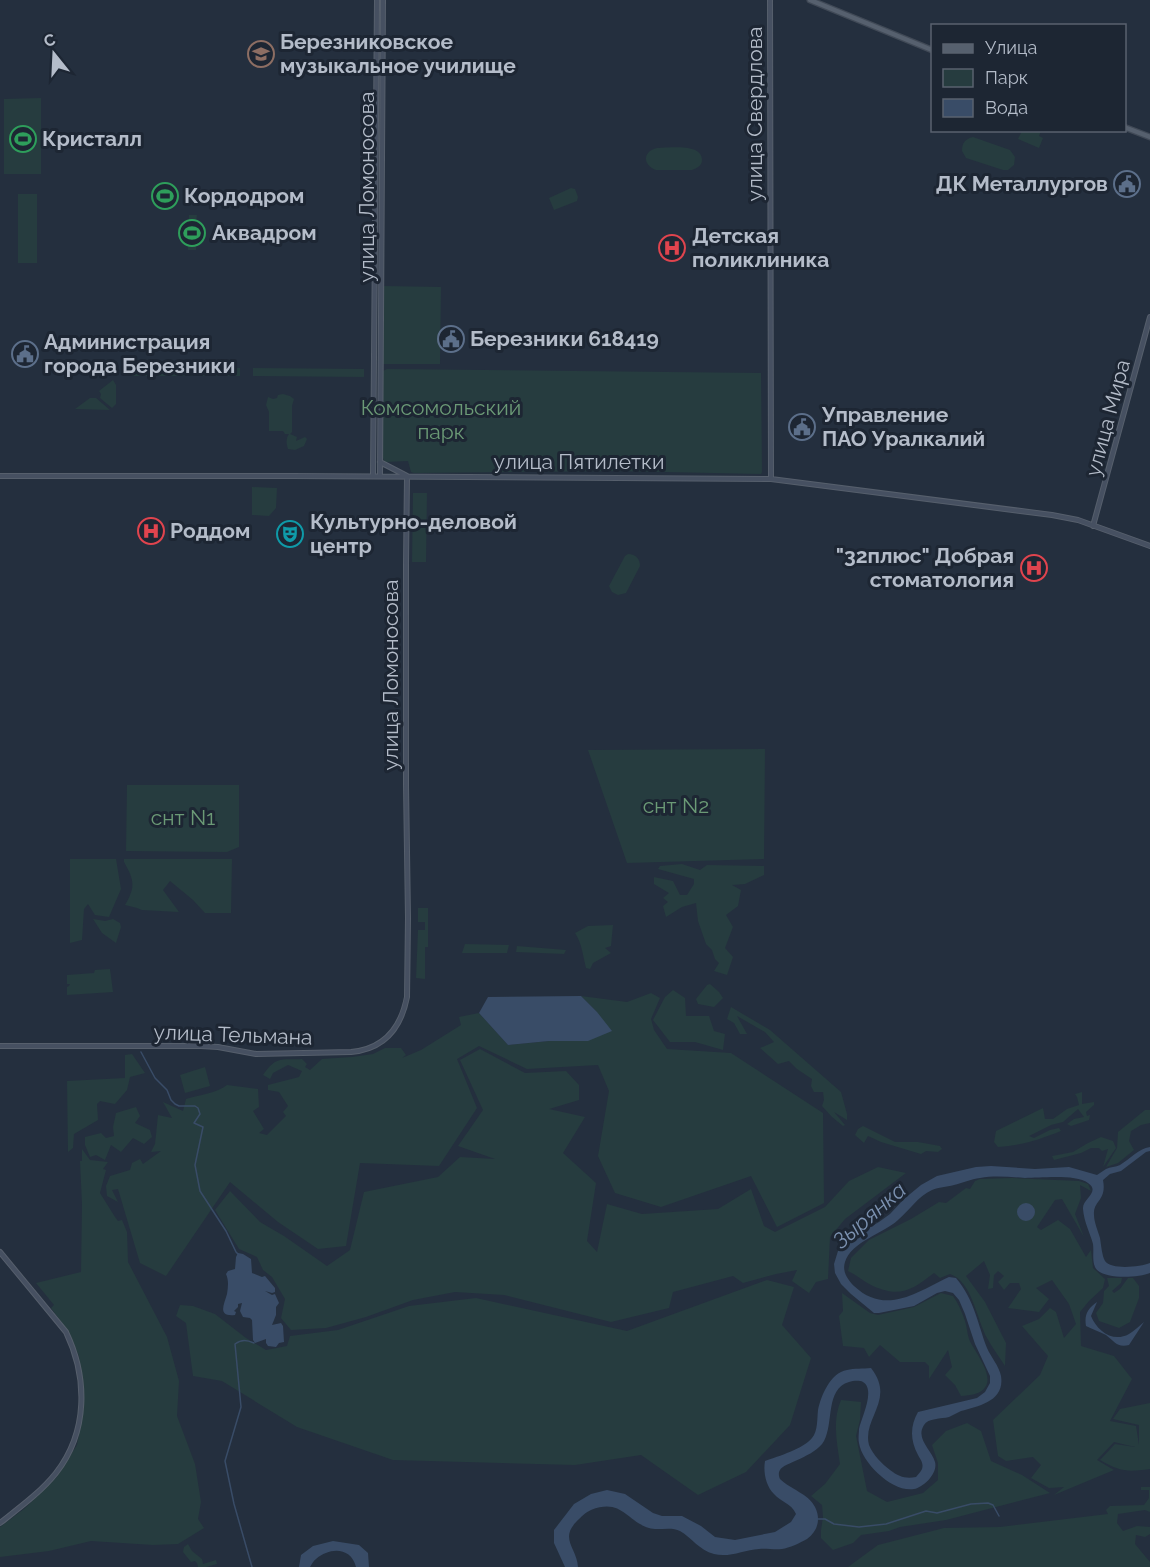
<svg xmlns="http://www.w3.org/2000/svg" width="1150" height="1567" viewBox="0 0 1150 1567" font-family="Raleway,sans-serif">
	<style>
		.green { fill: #263c3f }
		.water { fill: #394c67 }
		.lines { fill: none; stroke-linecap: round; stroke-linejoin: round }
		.stream { stroke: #394c67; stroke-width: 1.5 }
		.secondary-casing { stroke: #565f6c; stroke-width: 6 }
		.primary-casing { stroke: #414a57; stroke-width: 7 }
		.secondary { stroke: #465061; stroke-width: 4 }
		.primary { stroke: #56606e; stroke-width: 4.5 }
		.labels { text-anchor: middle; stroke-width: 6; stroke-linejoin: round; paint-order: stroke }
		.poi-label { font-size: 21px; font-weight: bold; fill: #b4bcc9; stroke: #1d2633; text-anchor: start }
		.street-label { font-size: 21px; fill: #b4bcc9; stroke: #1d2633 }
		.park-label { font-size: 21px; fill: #6b9a76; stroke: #1d2633 }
		.water-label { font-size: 22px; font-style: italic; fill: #7c92b1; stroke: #1d2633 }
	</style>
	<rect width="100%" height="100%" fill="#242f3e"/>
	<path class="green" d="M41 98V174H4V99Z
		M1022 131H1041L1039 136 1043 138 1039 148 1018 139Z
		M973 137 1010 150 1015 157 1014 165 1008 170H1003L966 158 962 151C962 143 965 139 973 137Z
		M657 148C669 148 702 143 702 160 702 166 697 168 692 170H656C642 165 643 151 657 148Z
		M152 195a13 13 0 1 1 26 0a13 13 0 1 1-26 0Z
		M571 188 575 189 578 197 577 201 554 210 549 198Z
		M18 194H37V263H18Z
		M189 215H197L196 223C204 229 204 236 196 242V250H188V242C180 236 181 229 189 223Z
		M383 286 441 287 440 364H383Z
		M128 368H240V376H128Z
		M253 368 364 369V377L253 376Z
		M387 369 761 373 762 472 761 474 616 471 414 473 411 472 408 461 385 462 382 456 383 371Z
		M113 380 116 385V404L112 408 100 398 101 394 99 391Z
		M283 394 290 396 294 399 292 406V432L290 434 297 437 296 441 305 437 307 439 304 446 295 450 288 449C286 443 286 438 289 434H285L283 431H269V412L266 405 268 397 273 399 277 398 278 395Z
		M90 398H96L110 410 75 409Z
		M252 487 277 488 276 508 269 516 252 515Z
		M413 493H427L426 562H412Z
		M628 554C636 554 640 559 640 566L626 593 618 595 612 592 609 586 625 556Z
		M765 749 764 859 627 863 588 750Z
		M127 785H239V847L227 852 126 851Z
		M70 859H116L121 889 109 917 95 915 88 904 84 909 82 940 70 943Z
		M124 859H232L231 913H205L193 900 170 881 163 890 179 912 142 910 137 908 125 905C136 886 134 880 124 862Z
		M682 864 700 870 707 865 764 866V875L745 884 732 885 741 890 738 906 726 915 733 927 725 948 733 957 727 975 714 971 719 963 715 959 712 950 706 944 698 921 696 903 682 907 666 917 663 906 668 902 663 898 669 893 654 884V877L673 881 680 895H687L694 884V879L658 869 660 866Z
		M418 908H428V947H425V979L416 978 418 930H425V922H418Z
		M93 919 105 921 113 919 120 923 121 927 116 943 102 933Z
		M613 925 611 946 605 948 611 953 593 963 590 969 586 968C583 957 582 943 575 933L588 926Z
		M465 944 509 945 507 953H462Z
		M517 946 566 950 564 954 516 952Z
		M110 969 113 992 67 995V987L69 986 70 984H67V975L94 973 95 970Z
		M710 984 719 992 723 998 714 1007 698 1004 696 999 707 985Z
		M673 990 685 998 686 1016H709L714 1031 725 1034 723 1050 695 1042H670L653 1020 665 997Z
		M651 993 660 998 651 1019 654 1030 667 1049 731 1053 823 1113 824 1203 777 1227 751 1176 661 1207 615 1193 598 1156 609 1091 598 1065 527 1069 479 1046 457 1059 477 1108 439 1166 360 1163 346 1246 318 1249 278 1222 230 1182 166 1276 140 1263 118 1189 112 1190 118 1202 107 1196 106 1186 110 1176 130 1170 132 1163 140 1159 143 1164 161 1151 151 1152 155 1144 158 1115 172 1118 163 1102 183 1111 186 1099C199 1095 217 1093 227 1085L258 1089 259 1107 253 1111 264 1129 259 1133 267 1135 286 1116 283 1112 288 1106 279 1092 268 1090V1085L299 1077 302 1071 288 1065 273 1073 270 1079 263 1075C276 1056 281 1060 302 1059L307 1064 305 1067 310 1070 322 1059 352 1057 373 1054 385 1048H401L406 1055 402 1058 421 1050 461 1025 459 1017 479 1013 508 1045 549 1041H588L597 1012 581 996 627 1002Z
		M731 1007 770 1030 841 1092 847 1114V1120L834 1112 845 1125 843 1126 832 1117 822 1106 824 1100 823 1092H814L811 1086 812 1079 797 1069 789 1061 778 1064 760 1048 774 1042 765 1032 737 1016 747 1034H740L734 1023 727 1019Z
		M480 1049 525 1073 566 1071 579 1085V1100L549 1109 585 1117 563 1153 596 1183 587 1241 597 1252 607 1204 642 1214 718 1209 751 1189 764 1226 775 1232 825 1207 849 1181 878 1167 906 1173 845 1219 830 1237 828 1279 816 1282 809 1293 792 1281 797 1270 776 1274 743 1283 733 1276 673 1292 669 1308 611 1322 504 1295 455 1292 413 1300 366 1317 326 1328 291 1330 281 1318 285 1299 272 1277 263 1270 257 1257 239 1249 215 1210 230 1191 260 1222 284 1236 327 1266 350 1250 364 1192 438 1177 460 1157 495 1159 458 1146 483 1110 460 1060Z
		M132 1054 145 1073 130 1077 127 1090 115 1104 100 1101 97 1104 98 1120 74 1134 73 1148 68 1152 67 1081 125 1078V1055Z
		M205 1067 210 1086 185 1093 180 1075Z
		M1082 1092V1104L1094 1102V1105L1086 1112 1087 1116 1090 1115 1089 1120 1071 1126 1067 1124 1074 1119 1084 1117 1078 1109 1063 1122 1051 1125 1029 1136 1034 1138 1050 1130 1059 1128 1061 1131C1038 1140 1024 1145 998 1147L994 1142 996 1131 1043 1108 1045 1119H1053L1067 1109 1079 1105 1077 1097 1075 1094Z
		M136 1107 140 1116 135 1123 150 1130 152 1137 144 1144 133 1138 121 1152 111 1145 105 1160 96 1155 90 1157 85 1145V1137L101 1133 106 1138 114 1136 113 1127 116 1113Z
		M1145 1110H1150V1123L1141 1125 1131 1131 1129 1141 1134 1150 1118 1163 1106 1167 1117 1148 1118 1132Z
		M863 1126 895 1142H918L940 1146 942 1149 938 1152 926 1151 921 1154 881 1142 868 1136 864 1143 855 1135 858 1129Z
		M1101 1137 1113 1141 1116 1148 1103 1167 1108 1149 1102 1151 1099 1148H1091L1081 1153 1054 1160 1052 1156 1073 1152 1088 1143Z
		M82 1149 90 1160 108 1162 103 1169 106 1170 100 1193 115 1217 118 1221 122 1220 127 1232 128 1262 167 1337 179 1381 177 1416 195 1464 201 1502 198 1519 204 1528 178 1544 153 1545 91 1541 49 1551 0 1557V1527L24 1509 56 1478 77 1445 84 1406 79 1356 67 1330 51 1308 54 1305 36 1283 81 1272 82 1204 80 1161H82Z
		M1012 1178 1079 1181 1088 1184 1091 1191 1080 1185 1081 1198 1075 1214 1084 1237 1062 1199 1055 1200 1037 1227 1041 1230 1058 1220 1070 1229 1086 1257 1091 1250 1093 1268 1105 1279 1103 1288 1089 1301 1080 1312 1081 1346 1114 1356 1132 1379 1110 1421 1136 1426 1139 1445V1425L1113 1419 1120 1409 1150 1403V1469C1127 1472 1121 1472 1100 1460L1115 1444 1135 1447 1114 1442 1097 1460 1114 1470 1054 1495 1064 1487 1049 1488 1031 1478 1041 1465 1033 1457 1006 1461 998 1456 993 1420 1040 1375 1048 1356 1022 1326 1039 1319 1050 1308 1056 1312 1064 1338 1076 1324 1069 1304 1052 1280 1036 1288 1049 1299 1039 1312 1008 1308 1021 1289 1019 1283H1010L1004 1290 998 1282 1004 1276 998 1271 994 1275 993 1288 988 1289 990 1275 984 1261 966 1276 985 1302 1006 1343 1005 1366C999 1357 992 1347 987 1338 977 1320 972 1281 950 1274L940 1278 934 1273C912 1290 900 1298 873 1286 864 1282 857 1275 848 1271L851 1258 869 1240 911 1219 939 1202 946 1203 966 1188 970 1189 975 1181 980 1179Z
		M1107 1278H1122L1121 1283 1112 1291 1114 1293 1120 1289 1128 1278H1133L1139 1286V1298L1130 1322 1119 1328 1099 1321 1096 1313 1103 1303 1104 1291 1109 1286Z
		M767 1280 794 1287 782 1325 811 1358 790 1425 746 1472 698 1495 641 1455 575 1465 393 1460 297 1427 222 1381 193 1376 186 1323 176 1316 180 1305 193 1306 215 1314 246 1338 266 1350 287 1346 290 1336 338 1330 409 1306 476 1298 627 1331Z
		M842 1293 870 1313 878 1315 914 1307 941 1293 953 1296C958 1303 962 1312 965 1321 967 1327 967 1333 969 1339 974 1351 993 1373 986 1386 981 1395 970 1395 961 1396L955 1385 945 1375 952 1367 948 1350 929 1379V1366L925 1362H900L880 1345 869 1357 864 1348 843 1346 839 1316 843 1311Z
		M841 1400 861 1402 860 1420 856 1436 867 1491 887 1502 923 1493 938 1480V1463L932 1445 946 1431 967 1423 981 1431 991 1461 1022 1475 1050 1493 946 1520 900 1527 889 1531 861 1535 853 1543 833 1550 821 1538V1530L823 1517 822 1505 811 1496 825 1484 840 1464C837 1443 832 1421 841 1400Z
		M1141 1487H1150V1512L1145 1510 1118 1514 1117 1523 1123 1531 1137 1526 1150 1527V1534L1145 1537 1136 1535 1135 1544 1150 1562V1567H848L878 1545 944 1528 1000 1527 1108 1514 1106 1510 1110 1506 1144 1505 1149 1498V1490H1141Z
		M188 1544 192 1551 202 1559 203 1564 216 1560 217 1564 206 1567H198L197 1563 195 1561 191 1562 183 1552 184 1547Z"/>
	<path class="water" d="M581 996 597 1012 612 1031 588 1041H549L508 1045 479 1013 488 997Z
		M1150 1147V1151L1146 1152 1121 1171 1110 1174 1103 1180C1107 1201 1093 1200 1094 1215 1094 1222 1098 1231 1100 1238 1101 1244 1102 1256 1105 1261 1111 1270 1140 1267 1150 1263V1273C1138 1278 1101 1280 1095 1267 1092 1260 1094 1252 1093 1244 1090 1233 1084 1222 1083 1209 1082 1199 1101 1192 1088 1183 1076 1174 1041 1178 1025 1178 1010 1177 995 1175 980 1178 971 1179 962 1183 954 1185 946 1187 939 1187 932 1190 918 1196 909 1211 898 1220 884 1233 851 1242 845 1262 842 1271 847 1279 854 1286 886 1316 917 1292 949 1277L956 1278C975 1301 977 1322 987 1348 991 1357 999 1366 1001 1376 1005 1401 979 1406 961 1411 957 1413 953 1415 949 1417 941 1419 928 1418 924 1425 915 1439 932 1450 935 1462 938 1473 924 1487 914 1489 893 1493 862 1463 859 1443 858 1439 859 1433 859 1429 861 1418 876 1390 863 1382 859 1380 853 1381 849 1382 825 1389 834 1423 824 1441 815 1457 783 1463 780 1470 778 1473 779 1477 780 1479 790 1489 809 1494 815 1507 821 1519 818 1531 807 1539 800 1543 789 1548 782 1549 774 1550 766 1548 759 1549 744 1550 729 1558 714 1554 699 1550 692 1538 680 1531 671 1526 658 1531 649 1528 626 1521 622 1498 591 1510 586 1512 581 1517 577 1521 559 1539 577 1548 578 1567H565L554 1543V1530L574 1504 591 1494 607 1490 625 1494 653 1513 662 1516H682L701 1526 715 1537 735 1540 775 1532 791 1522 796 1514C791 1503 781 1502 774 1494 766 1486 763 1472 765 1461 779 1456 803 1449 812 1438 818 1431 817 1419 818 1410 821 1396 830 1373 847 1370 854 1368 863 1369 871 1368 896 1400 862 1418 869 1445 873 1455 882 1464 890 1470 899 1477 906 1479 916 1477 918 1474 921 1472 922 1469 924 1463 920 1459 918 1455 910 1440 910 1426 918 1412L977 1398 985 1392 990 1383V1376L975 1344 965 1314 959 1300 953 1293 945 1291 937 1293 914 1306 879 1313H874L851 1294 841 1284 835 1273 834 1264 838 1251 845 1244 863 1231 879 1222 890 1214 904 1199 921 1185 937 1176 976 1167 991 1166 1035 1169 1069 1167 1097 1175C1100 1173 1103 1171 1106 1169 1110 1167 1116 1167 1120 1165 1130 1159 1138 1149 1150 1147Z
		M1017 1212a9 9 0 1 1 18 0a9 9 0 1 1-18 0Z
		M238 1253 243 1254 251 1259 252 1273 262 1277 265 1276 275 1288V1292L272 1293 265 1291 272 1295 275 1294 279 1303 276 1307V1315L272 1325 281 1323 283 1326 284 1342 279 1343 276 1347 268 1346 266 1343V1339L255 1343 253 1340 252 1320 250 1318 243 1317 240 1311 242 1303 238 1304V1307L234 1311 236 1312 235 1315C217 1317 224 1305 227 1294 228 1287 229 1281 226 1274L228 1271 235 1269 236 1257Z
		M1097 1302 1091 1316C1097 1331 1113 1343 1129 1334 1134 1331 1139 1326 1144 1322L1129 1345C1117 1348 1114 1341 1106 1335 1100 1332 1092 1329 1086 1326 1084 1315 1088 1308 1097 1302Z
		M333 1541 359 1545 368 1553 369 1567H356C351 1547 330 1547 316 1559 313 1561 312 1564 310 1567H299L301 1555 313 1546Z"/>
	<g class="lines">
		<path class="stream" d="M141 1052 155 1078 167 1090 171 1100 175 1104 179 1106H195L198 1108 200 1114 194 1123 203 1127 195 1165 200 1191 226 1231 236 1252 239 1255
			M818 1519H825L834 1524 859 1527 886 1524 926 1511 937 1513 971 1504 988 1503 993 1505 999 1516
			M252 1567 234 1504 225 1461 241 1407 235 1344C242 1339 247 1340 254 1343"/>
		<defs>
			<path id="secondary" d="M770 0 771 479
				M380 462 407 476
				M0 476H292L771 479 1052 515 1078 520 1150 546
				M373 476 377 0
				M380 476 383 0
				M1093 526 1150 317
				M0 1046H201L218 1047 256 1054 351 1052C384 1049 401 1028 407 997L408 918 406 785V564L407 477
				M0 1252 66 1332C88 1378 88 1432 56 1473 41 1492 19 1508 0 1523"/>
			<path id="primary" d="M810 0 932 50
				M1124 127 1150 137"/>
		</defs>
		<use href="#secondary" class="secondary-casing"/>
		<use href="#primary" class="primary-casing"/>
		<use href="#secondary" class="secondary"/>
		<use href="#primary" class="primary"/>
	</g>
	<defs>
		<symbol id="university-ring" viewBox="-11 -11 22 22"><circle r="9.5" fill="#1d2633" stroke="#8d6e63" stroke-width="1.5"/><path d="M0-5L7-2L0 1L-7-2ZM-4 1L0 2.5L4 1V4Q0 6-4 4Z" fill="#8d6e63"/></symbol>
		<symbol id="stadium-ring" viewBox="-11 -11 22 22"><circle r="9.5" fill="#1d2633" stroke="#2e9e5b" stroke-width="1.5"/><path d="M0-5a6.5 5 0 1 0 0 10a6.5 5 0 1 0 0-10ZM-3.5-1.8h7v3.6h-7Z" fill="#2e9e5b"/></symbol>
		<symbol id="civic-ring" viewBox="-11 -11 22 22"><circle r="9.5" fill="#1d2633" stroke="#5c6f8a" stroke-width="1.5"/><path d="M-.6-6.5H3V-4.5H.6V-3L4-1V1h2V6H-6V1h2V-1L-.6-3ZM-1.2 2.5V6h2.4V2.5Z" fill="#5c6f8a"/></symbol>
		<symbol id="hospital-ring" viewBox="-11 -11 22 22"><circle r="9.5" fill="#1d2633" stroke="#e0444e" stroke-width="1.5"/><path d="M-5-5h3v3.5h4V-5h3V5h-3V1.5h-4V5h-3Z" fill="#e0444e"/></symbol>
		<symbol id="theatre-ring" viewBox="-11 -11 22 22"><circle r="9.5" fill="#1d2633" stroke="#0f9aa8" stroke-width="1.5"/><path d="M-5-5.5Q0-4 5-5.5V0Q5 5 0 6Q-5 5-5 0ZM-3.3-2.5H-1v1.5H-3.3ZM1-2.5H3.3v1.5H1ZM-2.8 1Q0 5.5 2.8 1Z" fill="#0f9aa8"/></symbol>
	</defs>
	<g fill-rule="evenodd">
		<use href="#university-ring" x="246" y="39" width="30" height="30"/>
		<use href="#stadium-ring" x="8" y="124" width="30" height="30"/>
		<use href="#civic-ring" x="1112" y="169" width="30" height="30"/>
		<use href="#stadium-ring" x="150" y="181" width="30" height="30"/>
		<use href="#stadium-ring" x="177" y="218" width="30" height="30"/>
		<use href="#hospital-ring" x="657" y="233" width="30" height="30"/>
		<use href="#civic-ring" x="436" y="324" width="30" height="30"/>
		<use href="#civic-ring" x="10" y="339" width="30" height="30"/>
		<use href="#civic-ring" x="787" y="412" width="30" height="30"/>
		<use href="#hospital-ring" x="136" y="516" width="30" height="30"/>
		<use href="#theatre-ring" x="275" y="519" width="30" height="30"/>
		<use href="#hospital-ring" x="1019" y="553" width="30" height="30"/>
	</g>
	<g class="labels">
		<g class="poi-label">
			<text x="280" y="49">Березниковское<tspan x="280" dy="24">музыкальное училище</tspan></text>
			<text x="42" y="146">Кристалл</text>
			<text x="1108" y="191" text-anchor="end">ДК Металлургов</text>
			<text x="184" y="203">Кордодром</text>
			<text x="212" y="240">Аквадром</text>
			<text x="692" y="243">Детская<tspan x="692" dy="24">поликлиника</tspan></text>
			<text x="470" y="346">Березники 618419</text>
			<text x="44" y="349">Администрация<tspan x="44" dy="24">города Березники</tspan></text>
			<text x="822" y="422">Управление<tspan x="822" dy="24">ПАО Уралкалий</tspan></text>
			<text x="310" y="529">Культурно-деловой<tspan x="310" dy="24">центр</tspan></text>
			<text x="170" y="538">Роддом</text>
			<text x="1014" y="563" text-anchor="end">"32плюс" Добрая<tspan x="1014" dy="24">стоматология</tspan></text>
		</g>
		<g class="street-label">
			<text transform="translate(755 114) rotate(-90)" y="7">улица Свердлова</text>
			<text transform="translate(367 187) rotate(-90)" y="7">улица Ломоносова</text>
			<text transform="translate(1108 418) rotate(-75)" y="7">улица Мира</text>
			<text x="579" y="469">улица Пятилетки</text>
			<text transform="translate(391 675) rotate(-90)" y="7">улица Ломоносова</text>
			<text transform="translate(233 1035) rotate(2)" y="7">улица Тельмана</text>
		</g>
		<g class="park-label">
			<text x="441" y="415">Комсомольский<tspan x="441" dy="24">парк</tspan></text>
			<text x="676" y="813">снт N2</text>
			<text x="183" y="825">снт N1</text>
		</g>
		<g class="water-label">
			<text transform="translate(869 1215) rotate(-41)" y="8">Зырянка</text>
		</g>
	</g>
	<rect x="931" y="24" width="195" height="108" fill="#1d2633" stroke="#59626f" stroke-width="1.5"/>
	<rect x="943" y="44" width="30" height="9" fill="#56606e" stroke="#59626f" stroke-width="1.5"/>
	<text x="985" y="54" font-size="18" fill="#b4bcc9">Улица</text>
	<rect x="943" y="69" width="30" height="18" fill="#263c3f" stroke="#59626f" stroke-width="1.5"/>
	<text x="985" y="84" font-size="18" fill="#b4bcc9">Парк</text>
	<rect x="943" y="99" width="30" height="18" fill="#394c67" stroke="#59626f" stroke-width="1.5"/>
	<text x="985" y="114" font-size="18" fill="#b4bcc9">Вода</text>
	<g transform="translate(54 54) rotate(342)" stroke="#1d2633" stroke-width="4.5" paint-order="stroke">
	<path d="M0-4.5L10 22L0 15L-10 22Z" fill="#b4bcc9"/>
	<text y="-9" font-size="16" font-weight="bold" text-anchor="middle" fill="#b4bcc9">С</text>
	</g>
</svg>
